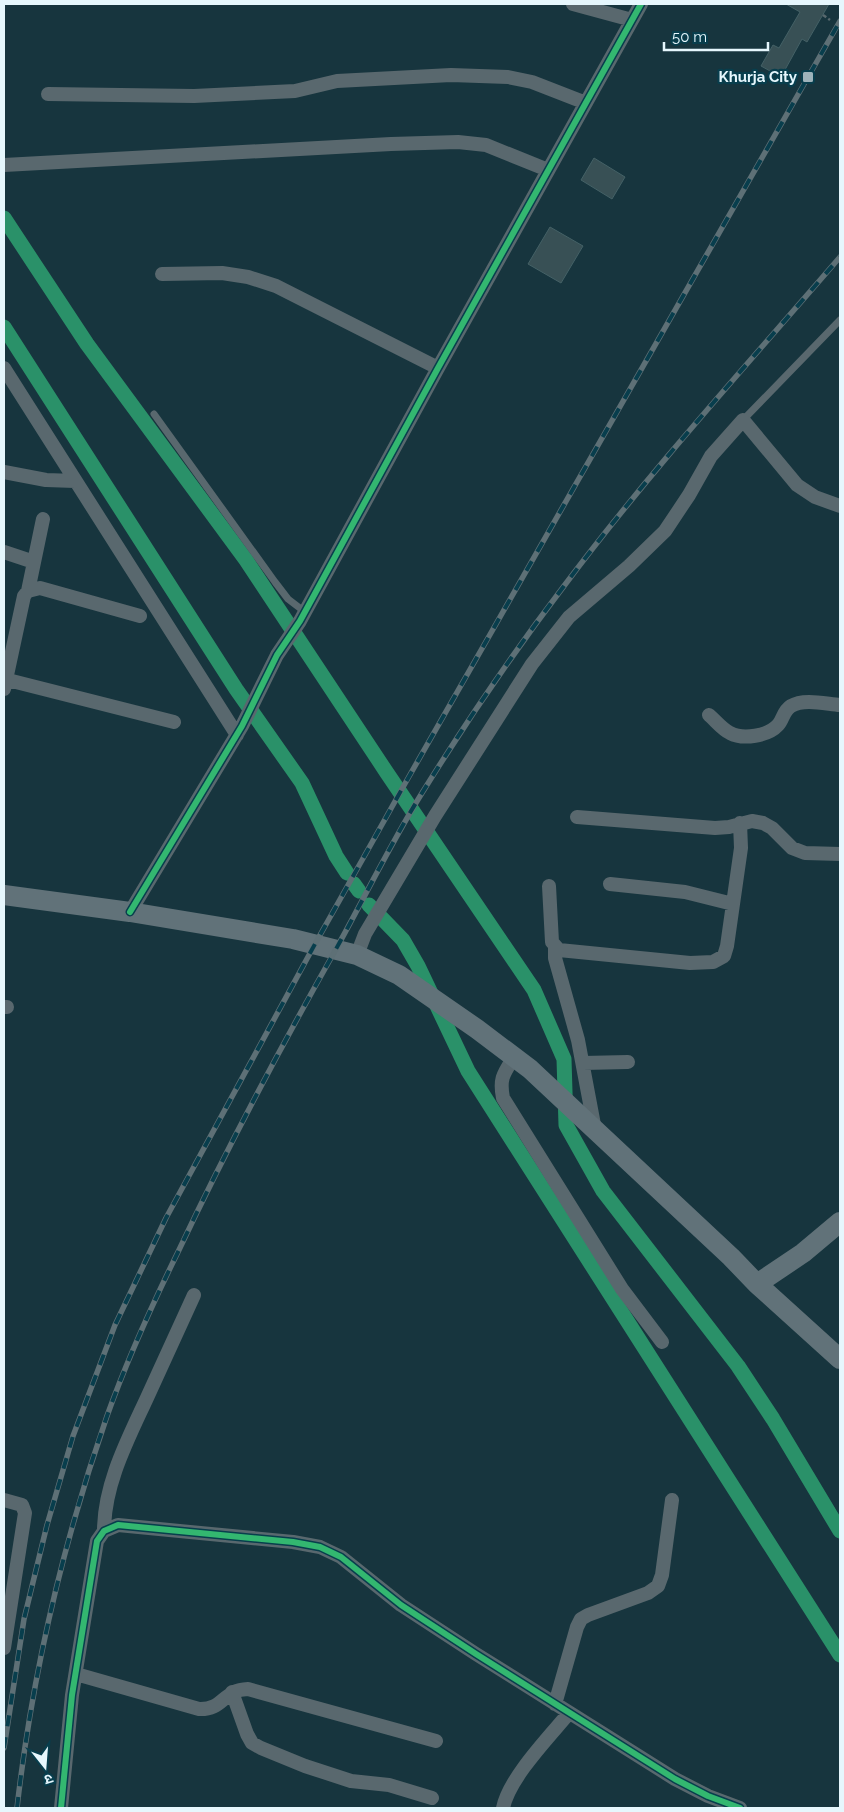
<svg xmlns="http://www.w3.org/2000/svg" width="844" height="1812" viewBox="0 0 844 1812" font-family="Raleway,'Noto Sans Devanagari',sans-serif">
	<style>
		.lines { fill: none; stroke-linecap: round; stroke-linejoin: round }
		.canal { stroke: #2a9169; stroke-width: 15 }
		.building { fill: #385055; stroke: #446166 }
		.path { stroke: #58686d; stroke-width: 2.5; stroke-dasharray: 4 2.5; stroke-linecap: butt }
		.lane { stroke: #59686e; stroke-width: 7 }
		.street { stroke: #59686e; stroke-width: 14 }
		.secondary { stroke: #617279; stroke-width: 20 }
		.rail-casing { stroke: #5e7076; stroke-width: 5.5 }
		.rail { stroke: #083e4d; stroke-width: 4; stroke-dasharray: 11; stroke-linecap: butt }
		.cycleway-casing { stroke: #083e4d; stroke-width: 9 }
		.cycleway { stroke: #33b770; stroke-width: 6 }
		.poi-dot { fill: #9eb3ba; stroke: #083e4d; stroke-width: 2 }
		.labels { text-anchor: middle; stroke-width: 4.5; stroke-linejoin: round; paint-order: stroke }
		.poi-label { font-size: 15px; font-weight: bold; fill: #e6f7fd; stroke: #083e4d; text-anchor: end }
	</style>
	<rect width="100%" height="100%" fill="#17353e"/>
	<g class="lines">
		<path class="canal" d="M4 218 87 344 246 560 387 773 534 990 564 1059 566 1125 603 1191 738 1366 773 1419 840 1531
			M4 327 236 689 302 783 336 856 347 873
			M354 884 359 891
			M369 905 403 940 418 966 468 1071 840 1655"/>
	</g>
	<path class="building" d="M786 4H829L807 42 802 39 781 77 761 66 773 45 779 48 800 12Z
		M594 158 625 177 612 199 581 180Z
		M550 227 583 246 561 283 528 264Z"/>
	<g class="lines">
		<path class="path" d="M823 15 830 20"/>
		<path class="lane" d="M154 414 275 582 288 599 305 612
			M743 420 840 320"/>
		<path class="street" d="M573 4 632 20
			M48 94 194 96 295 91 337 81 451 75 508 77 532 82 586 103
			M4 165 391 144 458 142 486 145 548 170
			M162 274 222 273 248 277 276 286 438 368
			M4 368 237 735
			M4 472 46 480 75 481
			M4 552 34 562
			M28 591 43 519
			M4 679 174 722
			M4 689 24 596 28 591 40 588 140 616
			M709 715C716 721 722 729 730 733 743 740 768 736 778 725 783 720 783 711 791 706 804 698 826 704 840 705
			M577 817 715 828 729 827 752 821 763 823 772 828 792 848 805 853 840 854
			M610 884 685 892 733 904
			M549 886 552 942 559 950 690 963 713 962 724 956 727 946 741 848 740 823
			M130 912 242 726 277 655 300 621 438 368 641 4
			M555 946V958L578 1040 595 1130
			M357 955 365 934 435 816 532 664 569 617 629 566 665 531 689 495 711 456 743 420 797 485 815 497 840 506
			M4 1007H7
			M514 1057C504 1073 499 1078 503 1098L622 1289 662 1342
			M583 1063 628 1062
			M4 1500 22 1505 25 1513 4 1648
			M104 1531C104 1485 127 1441 146 1400 162 1365 178 1330 194 1295
			M76 1674 199 1709C224 1710 222 1690 248 1689L436 1741
			M232 1692 247 1734 252 1743 261 1748 305 1766 351 1781 389 1785 432 1798
			M555 1704 577 1627 581 1619 588 1615 648 1593 658 1586 662 1575 672 1500
			M61 1808 72 1695 97 1541 104 1531 118 1525 293 1542 320 1547 341 1557 401 1605 476 1654 675 1779 708 1796 740 1808
			M503 1808C509 1778 549 1737 569 1713"/>
		<path class="secondary" d="M4 895 130 912 293 939 357 955 399 975 477 1029 530 1069 731 1257 757 1284 840 1359
			M757 1284 803 1253 840 1222"/>
		<defs>
			<path id="rail" d="M4 1748 24 1619 47 1525 73 1436 115 1325 166 1218 315 944 407 780 840 21
				M17 1808C32 1675 63 1543 107 1416 127 1360 152 1305 178 1252 225 1152 277 1054 331 958 362 903 389 846 422 793 466 722 513 653 564 586 650 471 747 365 840 257"/>
		</defs>
		<use href="#rail" class="rail-casing"/>
		<use href="#rail" class="rail"/>
		<defs>
			<path id="cycleway" d="M130 912 242 726 277 655 300 621 438 368 641 4
				M61 1808 72 1695 97 1541 104 1531 118 1525 293 1542 320 1547 341 1557 401 1605 476 1654 675 1779 708 1796 740 1808"/>
		</defs>
		<use href="#cycleway" class="cycleway-casing"/>
		<use href="#cycleway" class="cycleway"/>
	</g>
	<rect class="poi-dot" x="802" y="71" width="12" height="12" rx="2.5"/>
	<g class="labels">
		<g class="poi-label">
			<text x="797" y="82">Khurja City</text>
		</g>
	</g>
	<rect width="844" height="1812" fill="none" stroke="#e6f7fd" stroke-width="10"/>
	<g transform="translate(45 1767) rotate(163)" stroke="#083e4d" stroke-width="4" paint-order="stroke">
	<path d="M0-4L9 19L0 12L-9 19Z" fill="#e6f7fd"/>
	<text y="-8" font-size="14" font-weight="bold" text-anchor="middle" fill="#e6f7fd">उ</text>
	</g>
	<path d="M664 42v8h104v-8" fill="none" stroke="#e6f7fd" stroke-width="2.5"/>
	<text x="672" y="42" font-size="15" fill="#e6f7fd" stroke="#083e4d" stroke-width="4" paint-order="stroke">50 m</text>
</svg>
